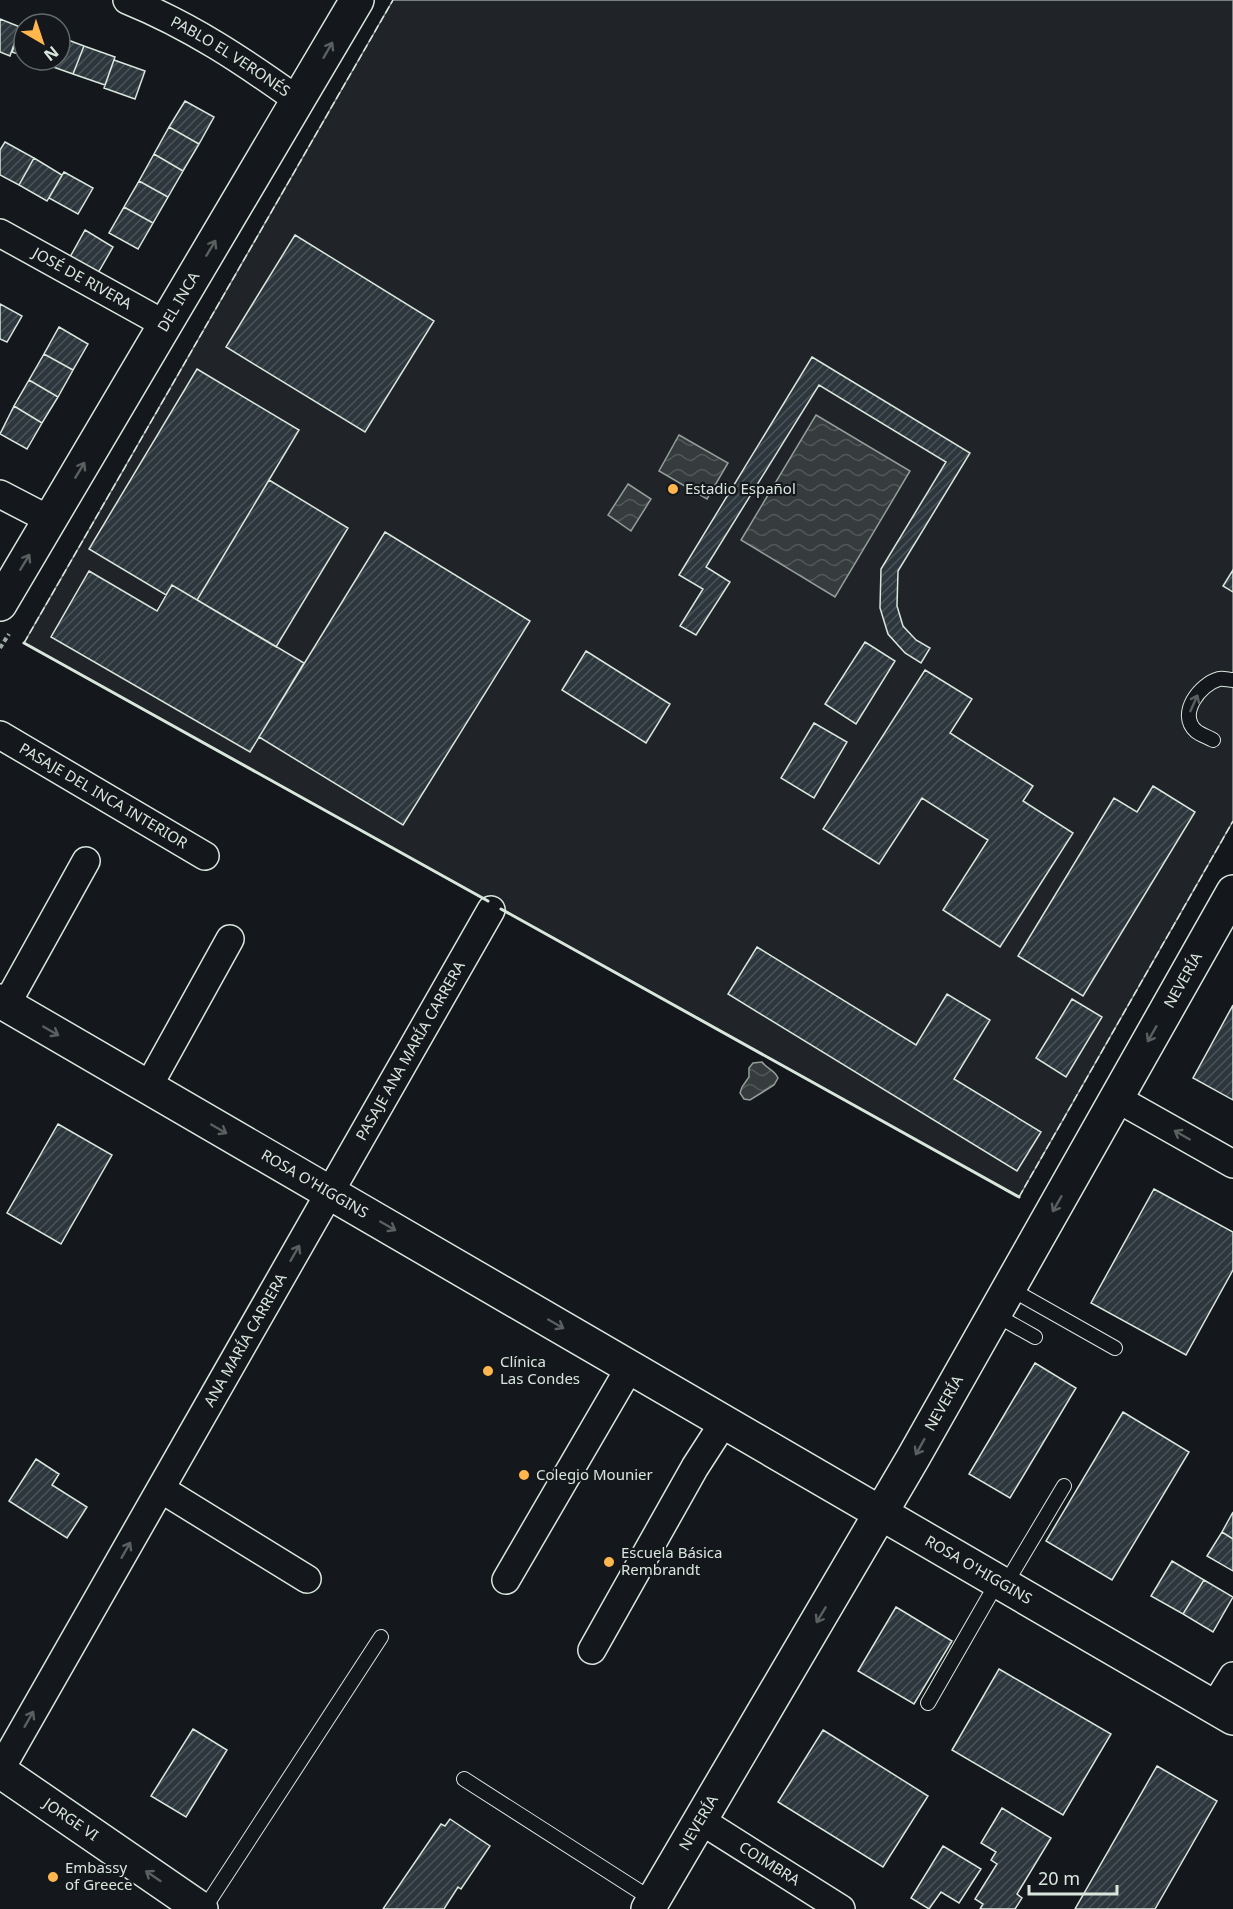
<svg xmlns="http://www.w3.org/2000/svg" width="1233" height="1909" viewBox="0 0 1233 1909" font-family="'Noto Sans',sans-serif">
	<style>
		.park { fill: #202428; stroke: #939e99; stroke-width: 1.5 }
		.water { fill: url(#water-waves); stroke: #939e99; stroke-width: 1.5 }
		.building { fill: url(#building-hatch); stroke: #d8e6dc; stroke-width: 1.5 }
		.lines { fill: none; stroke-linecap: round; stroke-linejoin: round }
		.lane-casing { stroke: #d8e6dc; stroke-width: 16 }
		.street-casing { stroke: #d8e6dc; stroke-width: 30 }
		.secondary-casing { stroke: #d8e6dc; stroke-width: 36 }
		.path { stroke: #9da8a2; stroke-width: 4; stroke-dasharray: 4.5 3; stroke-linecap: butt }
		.lane { stroke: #14181c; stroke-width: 14 }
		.street { stroke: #14181c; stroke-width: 27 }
		.secondary { stroke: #14181c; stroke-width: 33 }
		.fence { stroke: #d8e6dc; stroke-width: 1.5; stroke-dasharray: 8 3; stroke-linecap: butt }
		.wall { stroke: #d8e6dc; stroke-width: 3 }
		.oneway { stroke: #59605f }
		.poi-dot { fill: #ffb74d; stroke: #14181c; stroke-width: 2 }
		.labels { text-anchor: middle; stroke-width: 4.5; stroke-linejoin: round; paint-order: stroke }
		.street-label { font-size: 15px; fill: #d8e6dc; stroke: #14181c }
		.poi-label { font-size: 15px; fill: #d8e6dc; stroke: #14181c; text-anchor: start }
	</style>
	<defs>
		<pattern id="water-waves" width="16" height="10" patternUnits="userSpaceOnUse" patternTransform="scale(1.5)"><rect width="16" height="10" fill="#363b3e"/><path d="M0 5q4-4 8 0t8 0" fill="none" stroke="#525759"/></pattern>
		<pattern id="building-hatch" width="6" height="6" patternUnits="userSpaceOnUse" patternTransform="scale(1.5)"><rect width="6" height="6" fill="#2c363c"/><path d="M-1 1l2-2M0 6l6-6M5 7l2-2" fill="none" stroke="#4a5358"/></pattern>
	</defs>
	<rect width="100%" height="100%" fill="#14181c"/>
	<path class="park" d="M393 0H1233V821L1019 1197 24 643Z"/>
	<path class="water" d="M816 415 910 471 835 597 741 540Z
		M679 435 728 463 707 499 659 471Z
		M628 484 651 499 631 531 608 515Z
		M762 1062C767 1069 775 1070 778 1078L774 1085 750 1100 744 1099 740 1093 742 1087 749 1077V1068L753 1063Z"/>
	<path class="building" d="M0 19 20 27 10 56 0 52Z
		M22 23 24 24V56L12 52Z
		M60 37 84 46 73 74 42 63 43 60H60Z
		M84 46 115 57 105 85 73 74Z
		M114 60 145 71 135 99 104 88Z
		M185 101 214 117 199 144 169 127Z
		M169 127 199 144 183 171 154 154Z
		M5 142 34 158 19 185 0 175V150Z
		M154 154 183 171 168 197 139 181Z
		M34 158 62 175 47 201 19 185Z
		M64 172 93 188 78 214 49 198Z
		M139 181 168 197 153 223 124 207Z
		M124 207 153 223 138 249 109 233Z
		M85 230 113 247 98 273 70 257Z
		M295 235 434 321 365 432 226 347Z
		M0 304 22 316 7 342 0 339Z
		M59 327 88 344 73 370 44 354Z
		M44 354 73 370 58 397 29 380Z
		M812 357 970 453 898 571 897 606 903 626 916 640 930 648 921 663 905 653 888 634 880 608 881 569 946 462 819 385 706 567 730 582 696 635 680 626 703 589 679 575Z
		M197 369 299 430 197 600 172 585 166 595 89 549Z
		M29 380 58 397 42 423 14 406Z
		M14 406 42 423 27 449 0 434Z
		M269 480 348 528 276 647 197 600Z
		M385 532 530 621 403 825 259 737Z
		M1233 570V592L1223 586Z
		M89 571 157 611 172 585 304 663 250 752 51 637Z
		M865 642 895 661 856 724 825 704Z
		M586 651 670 704 646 743 562 690Z
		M925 670 972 699 950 733 1033 786 1023 801 1073 833 1000 947 943 910 988 840 922 798 879 864 823 829Z
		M814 723 847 742 814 798 781 778Z
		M1153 786 1195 812 1083 996 1018 956 1114 798 1137 812Z
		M757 947 916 1045 947 994 990 1020 954 1079 1041 1132 1017 1171 728 994Z
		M1072 999 1102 1017 1066 1077 1036 1058Z
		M1233 1005V1100L1193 1078Z
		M58 1124 112 1155 61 1244 7 1213Z
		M1154 1189 1233 1232V1270L1186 1355 1091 1303Z
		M1035 1363 1076 1388 1010 1498 969 1474Z
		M1123 1412 1189 1452 1112 1580 1046 1541Z
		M36 1459 59 1474 52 1485 87 1507 67 1538 9 1501Z
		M1233 1512V1539L1222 1532Z
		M1222 1532 1233 1539V1571L1207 1556Z
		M1172 1561 1204 1580 1183 1614 1151 1596Z
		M1204 1580 1233 1597 1213 1632 1183 1614Z
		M896 1607 952 1641 914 1704 858 1671Z
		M999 1669 1111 1734 1063 1815 952 1750Z
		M193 1729 227 1750 186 1817 151 1796Z
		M823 1730 928 1796 883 1867 778 1802Z
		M1157 1766 1217 1801 1155 1909H1075Z
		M1002 1808 1051 1838 1017 1894 1022 1898 1015 1909H980L983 1904 975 1899 997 1864 991 1860 996 1852 981 1843Z
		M450 1819 490 1846 461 1889 458 1887 444 1909H383L441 1824 445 1826Z
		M943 1846 981 1869 959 1903 941 1892 929 1909 911 1898Z"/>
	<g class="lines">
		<defs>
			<path id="lane" d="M1213 740C1208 737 1201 735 1196 731 1177 714 1200 684 1219 679 1223 678 1229 680 1233 680
				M1009 1288 1115 1348
				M994 1314 1035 1337
				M1005 1585 1064 1486
				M928 1703 998 1581
				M464 1779 653 1900
				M204 1909 381 1637"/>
			<g id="street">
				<path id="s1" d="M127 0C191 26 243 61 299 101"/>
				<path id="s2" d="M0 233 166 325"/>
				<path d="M0 494 50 520"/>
				<path id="s3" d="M0 735 205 856"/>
				<path d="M6 1005 86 861"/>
				<path d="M148 1087 230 939"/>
				<path d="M1116 1098 1233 1164"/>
				<path d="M161 1489 307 1579"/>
				<path d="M506 1580 630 1367"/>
				<path d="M592 1650 695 1467 724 1422"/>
				<path d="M1214 1707 1233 1676"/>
				<path id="s4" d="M0 1770 491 910"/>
				<path id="s5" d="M700 1820 841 1909"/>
			</g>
			<g id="secondary">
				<path id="s6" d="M0 604 357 0"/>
				<path id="s7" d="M0 1001 1233 1718"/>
				<path id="s8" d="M0 1771 201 1909"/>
				<path id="s9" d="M648 1909 913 1458 1233 892"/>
			</g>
		</defs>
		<use href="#lane" class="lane-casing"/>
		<use href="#street" class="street-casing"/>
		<use href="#secondary" class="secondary-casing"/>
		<path class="path" d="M0 648 9 634"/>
		<use href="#lane" class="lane"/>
		<use href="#street" class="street"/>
		<use href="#secondary" class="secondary"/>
		<path class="fence" d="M24 643 393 0
			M1019 1197 1233 821"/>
		<path class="wall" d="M24 643 488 901
			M501 909 1019 1197"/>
	</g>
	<defs><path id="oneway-shaft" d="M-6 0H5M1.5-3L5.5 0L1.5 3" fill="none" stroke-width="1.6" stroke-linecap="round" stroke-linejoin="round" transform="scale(1.5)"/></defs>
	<g class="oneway">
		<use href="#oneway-shaft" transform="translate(328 50) rotate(-60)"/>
		<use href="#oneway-shaft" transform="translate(211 248) rotate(-59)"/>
		<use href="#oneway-shaft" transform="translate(80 470) rotate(-59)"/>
		<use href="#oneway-shaft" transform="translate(25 562) rotate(-59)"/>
		<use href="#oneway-shaft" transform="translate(1194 703) rotate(-66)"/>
		<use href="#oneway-shaft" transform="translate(51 1031) rotate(30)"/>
		<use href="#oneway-shaft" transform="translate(1152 1034) rotate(120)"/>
		<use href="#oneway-shaft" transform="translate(219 1129) rotate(30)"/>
		<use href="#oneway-shaft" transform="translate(1182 1135) rotate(-150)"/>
		<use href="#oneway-shaft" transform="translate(1057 1204) rotate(120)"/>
		<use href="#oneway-shaft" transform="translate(388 1226) rotate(30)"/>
		<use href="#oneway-shaft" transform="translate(295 1253) rotate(-60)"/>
		<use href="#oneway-shaft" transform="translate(556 1324) rotate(30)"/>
		<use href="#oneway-shaft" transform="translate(920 1447) rotate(119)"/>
		<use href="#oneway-shaft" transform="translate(126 1550) rotate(-60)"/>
		<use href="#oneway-shaft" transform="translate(821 1615) rotate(121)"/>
		<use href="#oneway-shaft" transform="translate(29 1719) rotate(-60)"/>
		<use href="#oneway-shaft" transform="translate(153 1876) rotate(-146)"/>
	</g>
	<g class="poi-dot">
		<circle cx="673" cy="489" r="6"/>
		<circle cx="488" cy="1371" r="6"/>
		<circle cx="524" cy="1475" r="6"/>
		<circle cx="609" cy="1562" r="6"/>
		<circle cx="53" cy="1877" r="6"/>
	</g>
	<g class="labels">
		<g class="street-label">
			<text dy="5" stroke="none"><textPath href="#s1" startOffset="118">PABLO EL VERONÉS</textPath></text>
			<text dy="5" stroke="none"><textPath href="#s2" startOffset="94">JOSÉ DE RIVERA</textPath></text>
			<text dy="5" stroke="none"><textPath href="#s6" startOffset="351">DEL INCA</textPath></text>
			<text dy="5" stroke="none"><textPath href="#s3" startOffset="120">PASAJE DEL INCA INTERIOR</textPath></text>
			<text dy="5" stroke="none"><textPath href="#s9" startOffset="1072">NEVERÍA</textPath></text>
			<text dy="5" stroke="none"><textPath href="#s4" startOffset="828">PASAJE ANA MARÍA CARRERA</textPath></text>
			<text dy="5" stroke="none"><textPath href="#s7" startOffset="364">ROSA O'HIGGINS</textPath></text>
			<text dy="5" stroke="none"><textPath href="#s4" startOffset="495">ANA MARÍA CARRERA</textPath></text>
			<text dy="5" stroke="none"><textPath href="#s9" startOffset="586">NEVERÍA</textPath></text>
			<text dy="5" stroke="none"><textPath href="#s7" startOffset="1132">ROSA O'HIGGINS</textPath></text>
			<text dy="5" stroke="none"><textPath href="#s8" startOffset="86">JORGE VI</textPath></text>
			<text dy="5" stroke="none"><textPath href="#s9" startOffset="100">NEVERÍA</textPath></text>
			<text dy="5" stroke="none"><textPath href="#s5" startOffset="82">COIMBRA</textPath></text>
		</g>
		<g class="poi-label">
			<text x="685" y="494">Estadio Español</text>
			<text x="500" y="1367">Clínica<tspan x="500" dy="17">Las Condes</tspan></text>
			<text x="536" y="1480">Colegio Mounier</text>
			<text x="621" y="1558">Escuela Básica<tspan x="621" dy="17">Rembrandt</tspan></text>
			<text x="65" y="1873">Embassy<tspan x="65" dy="17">of Greece</tspan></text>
		</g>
	</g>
	<g transform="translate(42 42) rotate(141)"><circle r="28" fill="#14181c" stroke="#626a69" stroke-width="1.5"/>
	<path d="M0-4.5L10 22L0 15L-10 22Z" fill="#ffb74d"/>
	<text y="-9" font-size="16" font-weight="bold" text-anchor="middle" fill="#d8e6dc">N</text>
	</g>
	<path d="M1029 1885v9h88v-9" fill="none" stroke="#d8e6dc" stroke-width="3"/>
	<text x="1038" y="1885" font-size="18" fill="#d8e6dc" stroke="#14181c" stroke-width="4.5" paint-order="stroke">20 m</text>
</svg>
